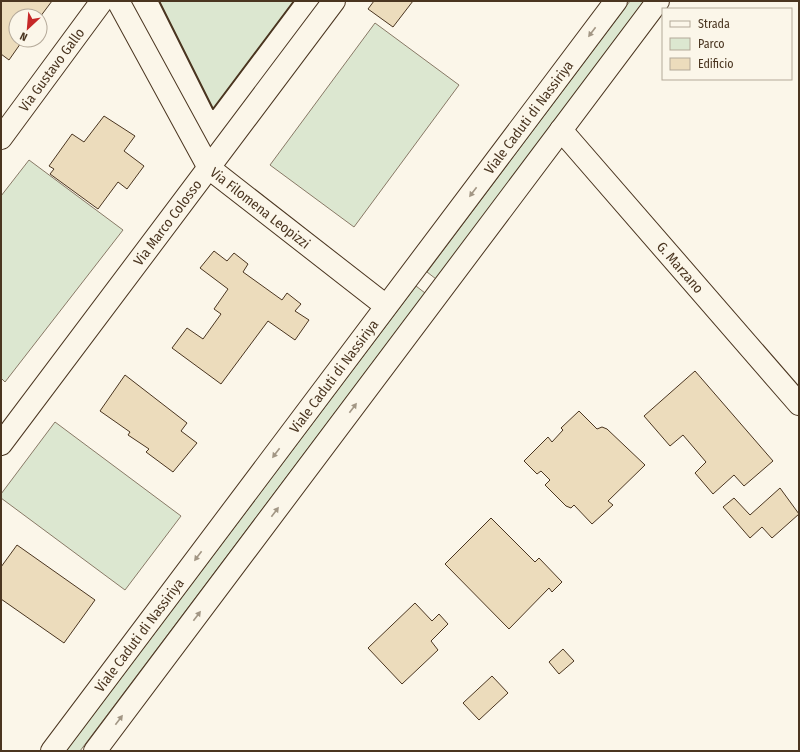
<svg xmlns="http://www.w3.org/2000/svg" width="800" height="752" viewBox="0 0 800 752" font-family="'Fira Sans Condensed',sans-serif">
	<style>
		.green { fill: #dce7d0; stroke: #887966 }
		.building { fill: #ecdcbc; stroke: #4a3520 }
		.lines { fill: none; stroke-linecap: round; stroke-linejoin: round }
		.street-casing { stroke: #4a3520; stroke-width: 24 }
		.secondary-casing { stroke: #4a3520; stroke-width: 24 }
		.street { stroke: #fbf6e9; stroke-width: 22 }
		.secondary { stroke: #fbf6e9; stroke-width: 22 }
		.wall { stroke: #4a3520; stroke-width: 2 }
		.oneway { fill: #a29684 }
		.labels { text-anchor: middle; stroke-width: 3; stroke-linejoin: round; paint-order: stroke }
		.street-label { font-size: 14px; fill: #4a3520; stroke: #fbf6e9 }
	</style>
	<rect width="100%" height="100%" fill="#fbf6e9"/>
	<path class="green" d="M159 1H294L213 109Z
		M630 1H644L436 279 427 272Z
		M375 23 459 85 354 227 270 165Z
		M29 160 123 230 5 382 1 378V196Z
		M416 286 425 293 80 751H66Z
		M55 422 181 516 125 590 1 498V494Z"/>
	<path class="building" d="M1 1H52L40 17 16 16V40H23L9 60 1 54Z
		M374 1H413L393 27 368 9Z
		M104 116 135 136 124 151 144 166 127 189 118 182 98 209 50 174 54 169 49 166 72 134 84 142Z
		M214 251 227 261 234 253 248 264 243 272 282 300 287 293 301 304 295 311 309 320 295 340 268 321 221 384 172 348 187 328 203 339 221 314 214 309 228 289 200 268Z
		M695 371 773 461 744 486 734 475 713 494 695 473 706 462 683 435 670 446 644 416Z
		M125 375 187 423 181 431 197 443 173 472 146 452 149 449 128 435 130 432 100 411Z
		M579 411 597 429 602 427 607 429 645 465 608 501 613 505 592 524 574 505 571 508 566 506 545 485 550 480 541 471 537 474 524 461 548 437 552 442 563 430 561 428Z
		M780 488 799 514 772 538 762 527 750 538 723 507 734 498 750 515Z
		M491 518 535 562 539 558 562 582 552 592 549 588 509 629 445 564Z
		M17 545 95 600 64 643 1 599V567Z
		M415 603 432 621 439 614 448 624 431 641 438 650 402 684 368 648Z
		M563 649 574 661 559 674 549 662Z
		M492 676 508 693 479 720 463 703Z"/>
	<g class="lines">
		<defs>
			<g id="street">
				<path id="s1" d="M118 1 209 168 386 306"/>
				<path id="s2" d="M561 130 799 404"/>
				<path id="s3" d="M1 138 102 1"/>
				<path id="s4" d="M1 444 334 1"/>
			</g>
			<g id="secondary">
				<path id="s5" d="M52 751 616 1"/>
				<path d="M95 751 658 1"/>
			</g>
		</defs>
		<use href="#street" class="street-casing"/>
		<use href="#secondary" class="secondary-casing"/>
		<use href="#street" class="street"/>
		<use href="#secondary" class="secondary"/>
		<path class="wall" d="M159 1 213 109 294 1"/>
	</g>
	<defs><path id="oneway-solid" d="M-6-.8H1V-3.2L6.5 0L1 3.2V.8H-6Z"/></defs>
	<g class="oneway">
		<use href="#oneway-solid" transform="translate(592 32) rotate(127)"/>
		<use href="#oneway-solid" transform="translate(473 192) rotate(127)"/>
		<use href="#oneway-solid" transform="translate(353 408) rotate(-53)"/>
		<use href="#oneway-solid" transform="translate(276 453) rotate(127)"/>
		<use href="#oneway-solid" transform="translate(275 512) rotate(-53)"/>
		<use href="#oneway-solid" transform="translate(198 556) rotate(127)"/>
		<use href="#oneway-solid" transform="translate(197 616) rotate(-53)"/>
		<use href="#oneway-solid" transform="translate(119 720) rotate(-53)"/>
	</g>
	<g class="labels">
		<g class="street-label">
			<text dy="5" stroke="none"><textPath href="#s3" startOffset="85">Via Gustavo Gallo</textPath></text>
			<text dy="5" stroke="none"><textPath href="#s5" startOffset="793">Viale Caduti di Nassiriya</textPath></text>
			<text dy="5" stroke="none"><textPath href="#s1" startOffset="255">Via Filomena Leopizzi</textPath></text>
			<text dy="5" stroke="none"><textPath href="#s4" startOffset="277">Via Marco Colosso</textPath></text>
			<text dy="5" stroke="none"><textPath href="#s2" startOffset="182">G. Marzano</textPath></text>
			<text dy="5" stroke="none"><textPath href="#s5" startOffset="469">Viale Caduti di Nassiriya</textPath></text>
			<text dy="5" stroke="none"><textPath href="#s5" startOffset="145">Viale Caduti di Nassiriya</textPath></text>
		</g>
	</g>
	<rect width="800" height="752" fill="none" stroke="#4a3520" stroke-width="4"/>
	<rect x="662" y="8" width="130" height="72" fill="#fbf6e9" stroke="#b4a999"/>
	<rect x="670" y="21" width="20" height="6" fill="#fbf6e9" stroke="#b4a999"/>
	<text x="698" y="28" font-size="12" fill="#4a3520">Strada</text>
	<rect x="670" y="38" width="20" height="12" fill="#dce7d0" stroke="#b4a999"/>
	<text x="698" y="48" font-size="12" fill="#4a3520">Parco</text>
	<rect x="670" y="58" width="20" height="12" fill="#ecdcbc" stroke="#b4a999"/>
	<text x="698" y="68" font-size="12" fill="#4a3520">Edificio</text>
	<g transform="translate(28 28) rotate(206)"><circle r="19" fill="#fbf6e9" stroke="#b4a999"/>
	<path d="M0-3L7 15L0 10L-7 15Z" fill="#c62828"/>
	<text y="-6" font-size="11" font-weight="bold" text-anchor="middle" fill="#4a3520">N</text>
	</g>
</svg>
